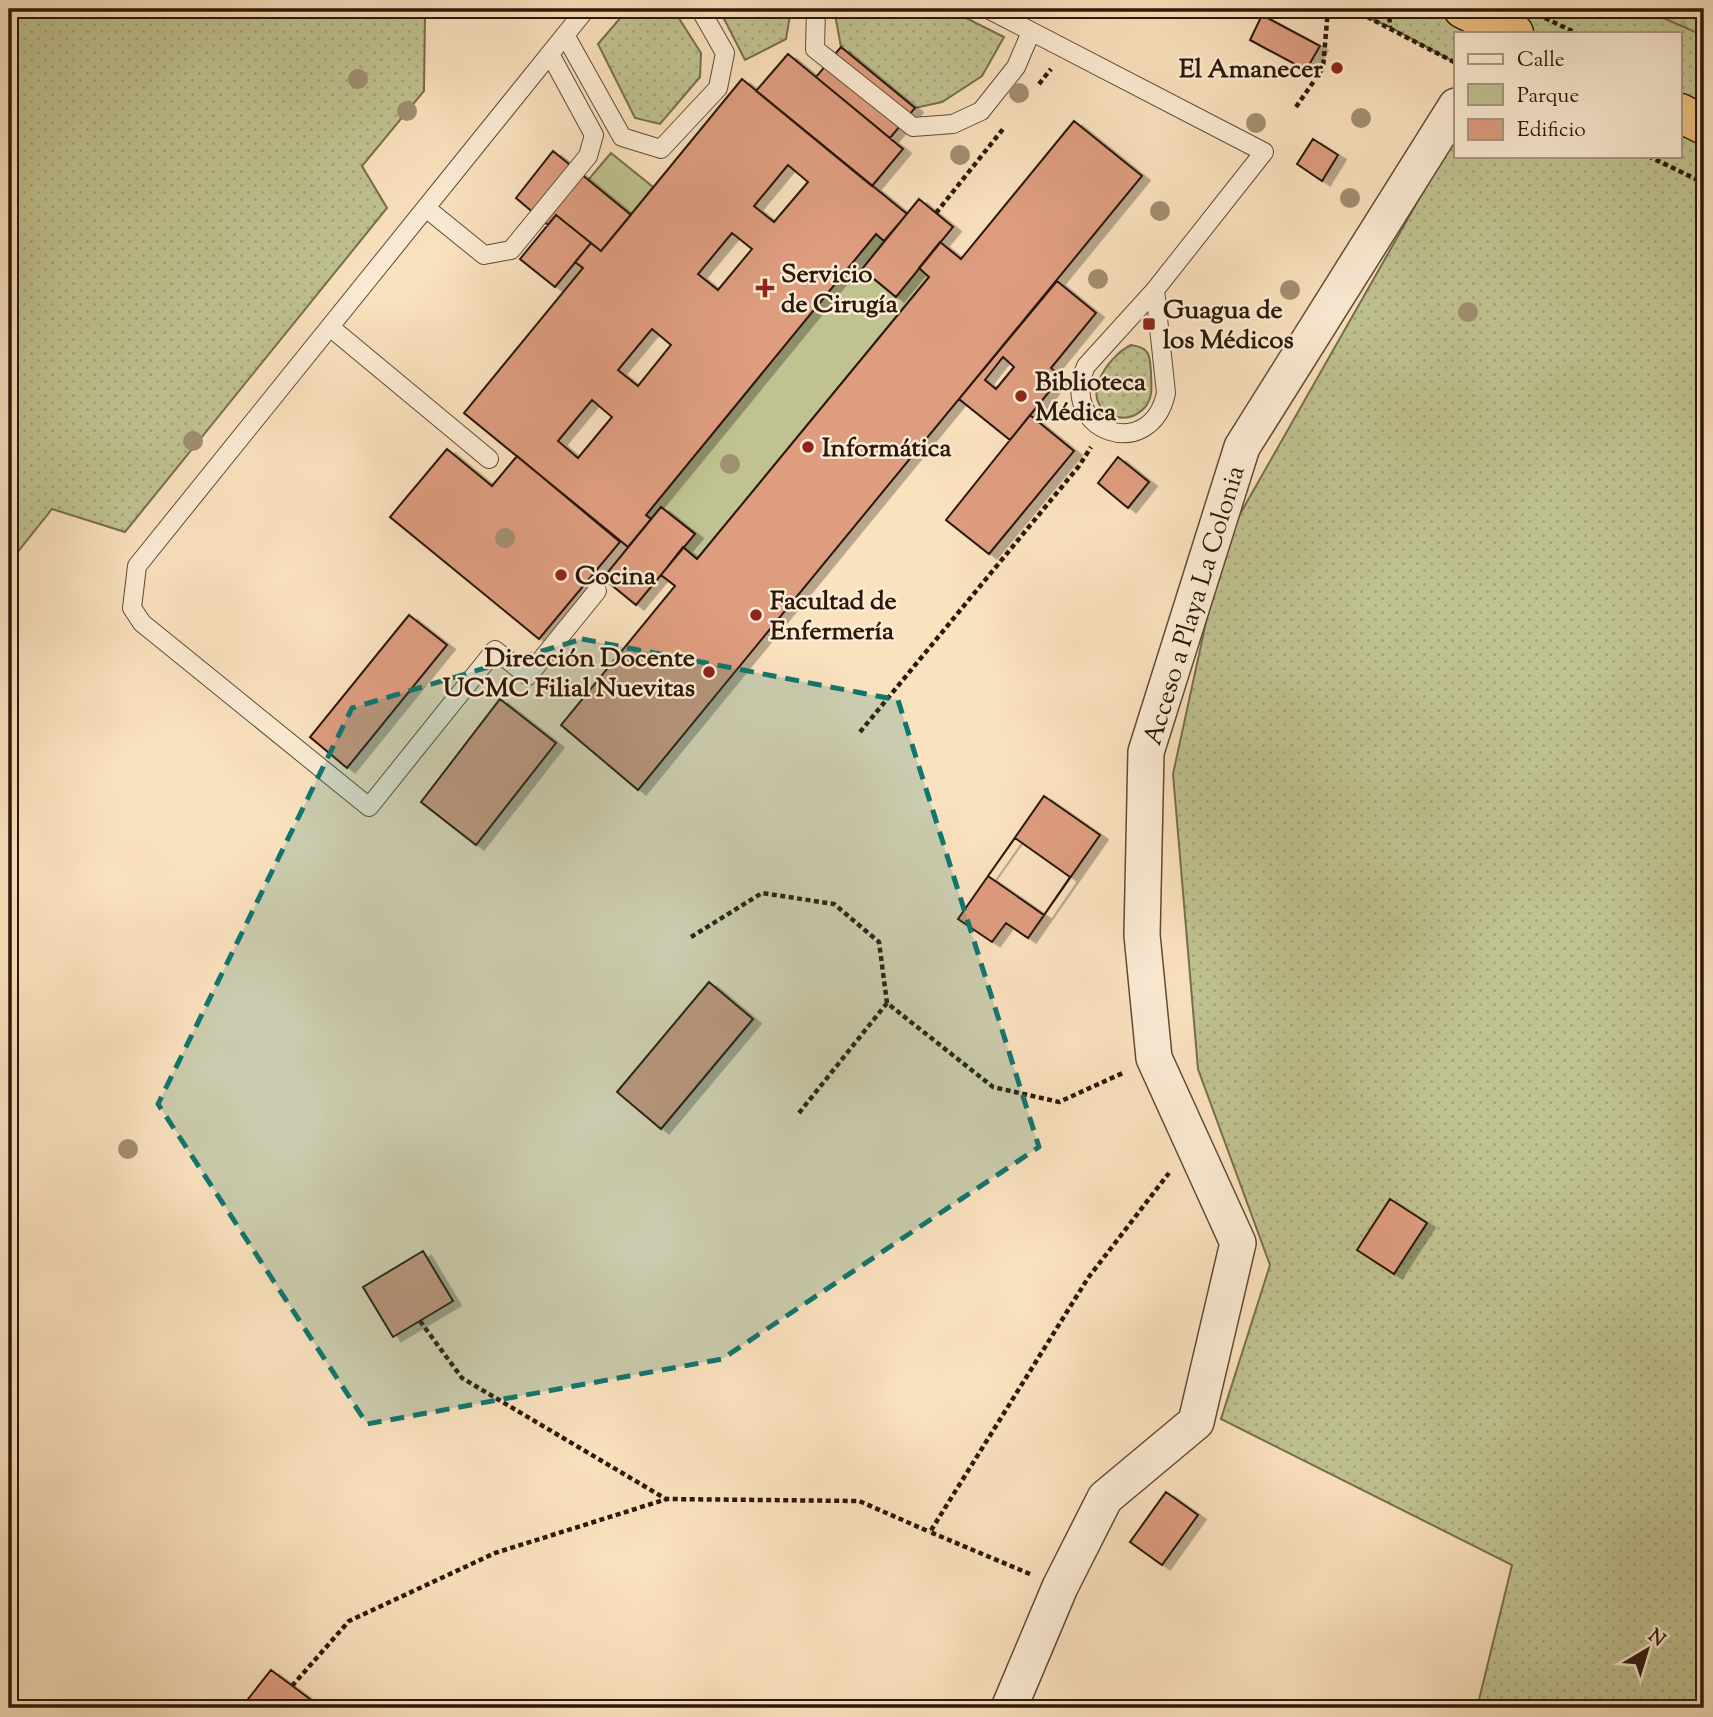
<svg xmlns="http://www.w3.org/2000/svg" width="1713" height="1717" viewBox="0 0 1713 1717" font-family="'Sorts Mill Goudy',serif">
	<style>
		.grass { fill: url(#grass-dots); stroke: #766e4d; stroke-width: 2 }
		.forest { fill: url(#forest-firs); stroke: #766e4d; stroke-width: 2 }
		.green { fill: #c0c391; stroke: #766e4d; stroke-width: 2 }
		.building { fill: #df9d80; stroke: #2b1809; stroke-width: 2; fill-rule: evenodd; filter: url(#shadow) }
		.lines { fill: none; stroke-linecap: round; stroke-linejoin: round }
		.lane-casing { stroke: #5f4a36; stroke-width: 20 }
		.street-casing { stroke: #5f4a36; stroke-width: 38 }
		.highway-casing { stroke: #2b1809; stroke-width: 41 }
		.path { stroke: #2b1809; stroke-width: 4.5; stroke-dasharray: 5 3.5; stroke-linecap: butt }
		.lane { stroke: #fcecd5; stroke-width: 18 }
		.street { stroke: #fcecd5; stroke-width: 35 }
		.highway { stroke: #eec180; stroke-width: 38 }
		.tree { fill: #a18f71 }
		.marked { fill: #0f766e; fill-opacity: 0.2; stroke: #0f766e; stroke-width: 5; stroke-dasharray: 14 9; stroke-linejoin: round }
		.poi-dot { fill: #8f2418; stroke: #fcecd5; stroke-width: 2.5 }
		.labels { text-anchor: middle; stroke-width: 5; stroke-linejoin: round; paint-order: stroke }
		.poi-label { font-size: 26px; font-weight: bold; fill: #2b1809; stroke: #fcecd5; text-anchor: start }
		.street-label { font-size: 26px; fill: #2b1809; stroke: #fcecd5 }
	</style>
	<defs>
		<pattern id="grass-dots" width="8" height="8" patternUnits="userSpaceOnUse" patternTransform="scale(1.75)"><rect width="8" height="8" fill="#c0c391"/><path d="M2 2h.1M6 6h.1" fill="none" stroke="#a5a77c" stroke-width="1.8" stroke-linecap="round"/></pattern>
		<pattern id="forest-firs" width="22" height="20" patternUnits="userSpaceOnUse" patternTransform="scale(1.75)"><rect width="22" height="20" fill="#c0c391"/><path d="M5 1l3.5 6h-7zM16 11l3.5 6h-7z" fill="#a5a77c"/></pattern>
		<filter id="shadow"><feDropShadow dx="8" dy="4.5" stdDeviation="0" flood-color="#0004"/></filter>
	</defs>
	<rect width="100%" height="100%" fill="#fbe2bf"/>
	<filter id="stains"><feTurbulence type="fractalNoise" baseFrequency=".00286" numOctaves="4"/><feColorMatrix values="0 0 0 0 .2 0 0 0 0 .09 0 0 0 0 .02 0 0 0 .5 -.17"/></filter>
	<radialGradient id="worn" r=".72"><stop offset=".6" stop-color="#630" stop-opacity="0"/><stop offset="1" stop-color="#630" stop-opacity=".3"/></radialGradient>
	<path class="grass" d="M9 9H432L425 17 424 91 362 166 387 208 125 532 52 509 9 563Z
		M628 9H673L701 53 700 77 660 124 635 118 598 44Z
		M719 9H791L786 39 745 60Z
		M834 9H948L1004 37 982 76 942 102 915 108 841 47Z
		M1348 9H1704V1708H1477L1512 1565 1221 1419 1270 1265 1198 1069 1173 774 1223 544 1456 134V156H1680V33H1456V63L1390 27Z
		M1131 345C1137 346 1143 347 1146 351 1151 356 1150 365 1151 372 1151 379 1152 387 1151 394 1148 411 1130 422 1114 416 1076 401 1108 356 1131 345Z"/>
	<path class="forest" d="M1643 9H1704V36Z"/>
	<path class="green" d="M611 153 653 187 631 215 588 180Z
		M876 234 884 241 862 269 895 296 919 268 929 277 697 559 683 547 694 533 661 507 651 519 646 515Z"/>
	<path class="building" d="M1262 15 1320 46 1306 70 1250 40Z
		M841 47 915 108 890 138 816 77Z
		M788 54 903 149 872 186 756 91Z
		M742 79 907 214 884 241 876 234 646 515 651 519 628 547 464 413 583 268 575 262 591 243 601 251ZM788 165 808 182 774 222 754 206ZM732 233 752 249 718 290 698 274ZM652 329 671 345 638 386 618 370ZM592 400 612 417 578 458 558 441Z
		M1074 121 1142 176 638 790 561 725 675 586 661 575 683 547 697 559 929 277 919 268 940 242 961 259Z
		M1313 139 1338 155 1322 181 1297 164Z
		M553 151 631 215 601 251 556 215 548 225 516 198Z
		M919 199 953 227 896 297 862 269Z
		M556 215 591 243 555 287 520 259Z
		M1057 281 1096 313 1051 368 1061 377 1010 440 959 399ZM1003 357 1014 367 996 389 985 380Z
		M1030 415 1074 451 989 554 946 520Z
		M447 449 492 486 517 456 620 542 539 639 390 517Z
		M1118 457 1149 482 1128 508 1098 483Z
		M661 507 695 534 636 605 603 578Z
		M409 615 447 645 347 768 310 737Z
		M500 699 556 743 476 845 421 802Z
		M1044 796 1100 835 1028 938 1006 923 992 942 958 919Z
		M1015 838 1070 877 1044 915 988 876Z
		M709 982 753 1019 661 1129 617 1092Z
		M1390 1199 1427 1223 1394 1274 1357 1250Z
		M423 1251 453 1301 393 1337 363 1287Z
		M1166 1492 1198 1515 1162 1565 1130 1542Z
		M271 1670 318 1705 315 1708H241Z"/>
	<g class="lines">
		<defs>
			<path id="lane" d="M586 9 137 566 132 608 142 623 369 807 495 650 528 676 597 591
				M816 9 815 49 913 127 953 124 981 111 1016 67 1031 32
				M988 9 1264 152 1155 290 1086 366C1057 432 1151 464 1166 393L1155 290
				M565 35 622 137 661 149 718 88 725 53 700 9
				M426 208 484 255 511 250 588 156 594 135 550 54
				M330 327 489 459"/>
			<path id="street" d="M1009 1708 1060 1587 1105 1498 1196 1422 1238 1243 1154 1058 1142 935 1146 752 1242 447 1456 106"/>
			<path id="highway" d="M1463 9 1514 33
				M1680 113 1704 125"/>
		</defs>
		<use href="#lane" class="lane-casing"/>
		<use href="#street" class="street-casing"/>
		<use href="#highway" class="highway-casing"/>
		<path class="path" d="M1352 9 1456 63
			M1389 9 1390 27
			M1545 18 1576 33
			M1039 84 1051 69
			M1296 107 1323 68 1328 9
			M1648 156 1704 183
			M936 213 1003 129
			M860 732 1079 466 1091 447
			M691 937 762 893 834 904 879 942 887 1003 993 1087 1059 1102 1125 1072
			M799 1113 887 1003
			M420 1321 462 1378 666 1499
			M1030 1574 930 1532 1088 1278 1169 1173
			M292 1686 349 1621 495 1553 667 1499 859 1501 930 1532"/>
		<use href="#lane" class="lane"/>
		<use href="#street" class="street"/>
		<use href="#highway" class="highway"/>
	</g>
	<g class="tree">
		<circle cx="358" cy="79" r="10"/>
		<circle cx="1019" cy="93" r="10"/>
		<circle cx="407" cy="111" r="10"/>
		<circle cx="1361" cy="118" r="10"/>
		<circle cx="1256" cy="123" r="10"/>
		<circle cx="960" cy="155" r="10"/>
		<circle cx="1350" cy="198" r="10"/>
		<circle cx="1160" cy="211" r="10"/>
		<circle cx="1098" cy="279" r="10"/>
		<circle cx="1290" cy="290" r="10"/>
		<circle cx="1468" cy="312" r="10"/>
		<circle cx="193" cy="441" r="10"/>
		<circle cx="730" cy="464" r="10"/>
		<circle cx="505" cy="538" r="10"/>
		<circle cx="128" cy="1149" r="10"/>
	</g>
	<path class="marked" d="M582 639 898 700 1039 1147 722 1359 367 1424 158 1104 352 708Z"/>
	<g class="poi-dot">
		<circle cx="1337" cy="68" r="7"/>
		<path d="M761.5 277.5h7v7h7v7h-7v7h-7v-7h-7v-7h7z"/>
		<rect x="1142" y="317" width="14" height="14" rx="3.5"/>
		<circle cx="1021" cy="396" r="7"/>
		<circle cx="808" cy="447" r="7"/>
		<circle cx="561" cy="575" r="7"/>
		<circle cx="756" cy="615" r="7"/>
		<circle cx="709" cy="672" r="7"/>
	</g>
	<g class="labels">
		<g class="poi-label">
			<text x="1323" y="77" text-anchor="end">El Amanecer</text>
			<text x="781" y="282">Servicio<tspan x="781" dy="30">de Cirugía</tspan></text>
			<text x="1163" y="318">Guagua de<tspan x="1163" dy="30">los Médicos</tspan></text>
			<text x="1035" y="390">Biblioteca<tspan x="1035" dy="30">Médica</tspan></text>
			<text x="822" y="456">Informática</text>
			<text x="575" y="584">Cocina</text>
			<text x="770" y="609">Facultad de<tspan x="770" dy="30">Enfermería</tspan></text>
			<text x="695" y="666" text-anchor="end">Dirección Docente<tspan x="695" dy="30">UCMC Filial Nuevitas</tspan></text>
		</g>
		<g class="street-label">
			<text transform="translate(1193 605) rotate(-73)" y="9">Acceso a Playa La Colonia</text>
		</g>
	</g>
	<rect width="1713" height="1717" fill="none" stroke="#fbe2bf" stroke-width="35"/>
	<rect x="10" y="10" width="1692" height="1696" fill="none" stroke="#2b1809" stroke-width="3.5"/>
	<rect x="18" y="18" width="1678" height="1682" fill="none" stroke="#2b1809" stroke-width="2"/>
	<rect x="1454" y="32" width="228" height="126" fill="#fcecd5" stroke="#a89783" stroke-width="2"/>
	<rect x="1468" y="54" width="35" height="10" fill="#fcecd5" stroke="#a89783" stroke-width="2"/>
	<text x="1517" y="66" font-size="21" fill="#2b1809">Calle</text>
	<rect x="1468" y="84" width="35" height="21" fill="#c0c391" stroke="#a89783" stroke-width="2"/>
	<text x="1517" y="102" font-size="21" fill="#2b1809">Parque</text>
	<rect x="1468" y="119" width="35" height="21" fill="#df9d80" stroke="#a89783" stroke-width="2"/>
	<text x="1517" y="136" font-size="21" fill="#2b1809">Edificio</text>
	<g transform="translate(1647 1650) rotate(38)" stroke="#fcecd5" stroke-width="5" paint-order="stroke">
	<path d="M0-5L12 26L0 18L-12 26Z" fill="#2b1809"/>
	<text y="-10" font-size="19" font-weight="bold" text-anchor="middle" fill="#2b1809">N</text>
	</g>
	<rect width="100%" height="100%" filter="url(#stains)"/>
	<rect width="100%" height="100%" fill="url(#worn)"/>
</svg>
